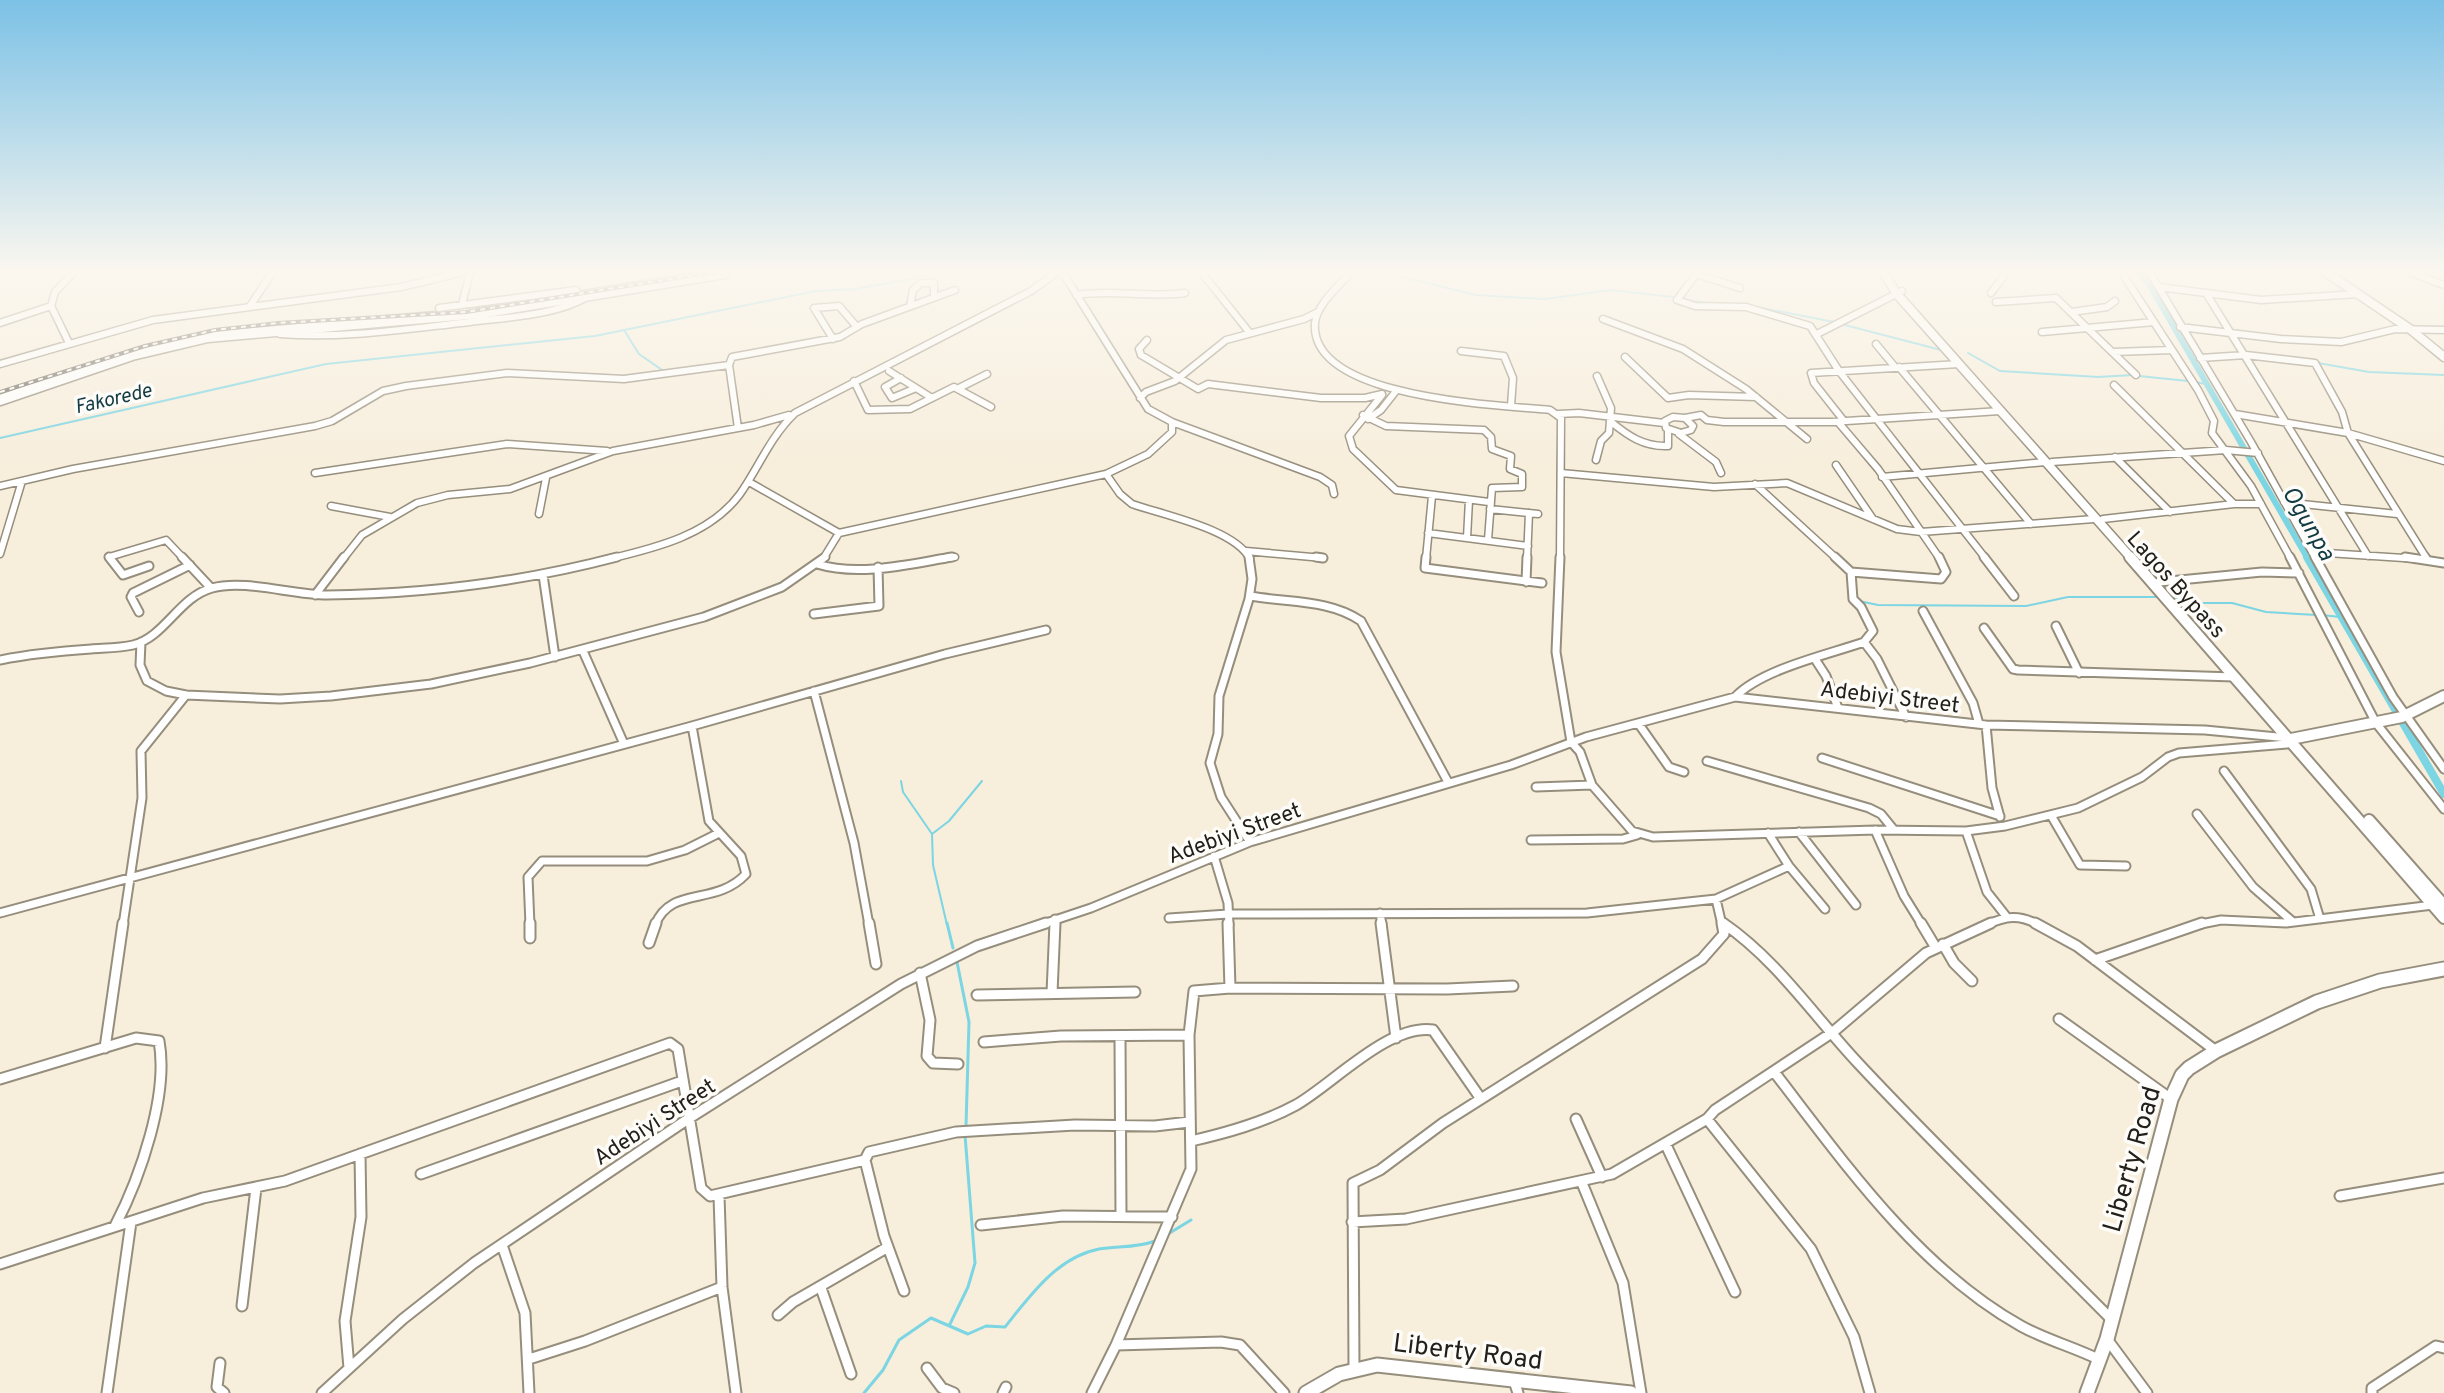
<svg xmlns="http://www.w3.org/2000/svg" width="2444" height="1393" viewBox="0 0 2444 1393" font-family="Overpass,sans-serif">
	<style>
		.lines { fill: none; stroke-linecap: round; stroke-linejoin: round }
		.stream-far1 { stroke: #7bd5e3; stroke-width: 2 }
		.stream { stroke: #7bd5e3; stroke-width: 3 }
		.canal-far1 { stroke: #7bd5e3; stroke-width: 6 }
		.canal { stroke: #7bd5e3; stroke-width: 8 }
		.street-far2-casing { stroke: #968e7d; stroke-width: 9 }
		.street-far1-casing { stroke: #968e7d; stroke-width: 11 }
		.street-casing { stroke: #968e7d; stroke-width: 13 }
		.secondary-far2-casing { stroke: #968e7d; stroke-width: 11 }
		.secondary-far1-casing { stroke: #968e7d; stroke-width: 14 }
		.secondary-casing { stroke: #968e7d; stroke-width: 17 }
		.highway-casing { stroke: #968e7d; stroke-width: 13 }
		.street-far2 { stroke: #fff; stroke-width: 6 }
		.street-far1 { stroke: #fff; stroke-width: 7 }
		.street { stroke: #fff; stroke-width: 9 }
		.secondary-far2 { stroke: #fff; stroke-width: 8 }
		.secondary-far1 { stroke: #fff; stroke-width: 10 }
		.secondary { stroke: #fff; stroke-width: 13 }
		.highway { stroke: #fff; stroke-width: 10 }
		.rail-casing { stroke: #746f64; stroke-width: 4 }
		.rail { stroke: #fefcf9; stroke-width: 2; stroke-dasharray: 5; stroke-linecap: butt }
		.labels { text-anchor: middle; stroke-width: 7; stroke-linejoin: round; paint-order: stroke }
		.far-water-label { font-size: 20px; font-style: italic; fill: #113c43; stroke: #fefcf9 }
		.street-label { font-size: 22px; fill: #23201a; stroke: #fefcf9 }
		.water-label { font-size: 24px; font-style: italic; fill: #113c43; stroke: #fefcf9 }
		.near-street-label { font-size: 26px; fill: #23201a; stroke: #fefcf9 }
	</style>
	<rect width="100%" height="100%" fill="#f7eedc"/>
	<g class="lines">
		<path class="stream-far1" d="M1398 276 1476 295 1545 299 1611 290 1673 297
			M1687 300 1708 303
			M1747 305 1834 322
			M1841 324 1941 350
			M624 330 639 354 662 370
			M1968 353 2000 371 2098 377 2133 375
			M2318 363 2369 372 2444 375
			M2139 376 2188 381
			M2195 382 2206 384
			M0 438 326 364 595 336 816 291 855 289 943 273
			M2173 597 2195 603H2232L2266 612 2316 615
			M1859 601 1878 605 2026 606 2068 597H2158
			M2322 615 2340 617
			M901 781 903 792 932 834 933 865 947 925
			M932 834 949 821 982 781"/>
		<path class="stream" d="M947 923 953 948
			M957 962 969 1022 966 1126
			M1168 1234 1191 1220
			M949 1326 968 1287 975 1263 965 1135
			M864 1393 883 1370 899 1340 931 1318 968 1334 986 1326 1005 1327C1030 1296 1057 1257 1099 1249 1118 1246 1137 1248 1155 1241"/>
		<path class="canal-far1" d="M2139 273 2149 284 2308 559"/>
		<path class="canal" d="M2307 557 2444 794"/>
		<defs>
			<path id="street-far2" d="M1063 273 1148 409 1172 422 1320 477 1332 485 1334 494
				M1202 273 1249 332
				M1350 273C1339 286 1317 304 1315 323 1309 399 1499 405 1550 410L1561 418 1560 559
				M1697 273 1677 300 1695 306 1746 307 1810 326 1839 371 1986 559
				M2122 273 2198 390 2214 421 2212 433 2251 486 2291 559
				M2150 273 2251 442 2316 559
				M2412 273 2444 285
				M1696 274 1740 288
				M2159 287 2261 300 2358 294
				M1991 293 2006 273
				M2206 293 2368 556
				M1076 295C1113 289 1148 298 1185 293
				M1996 302 2056 298 2136 375
				M462 304 470 273
				M250 306 272 273
				M910 306 913 290 921 283H934V297
				M439 308 576 290 579 298
				M2072 312 2107 307 2115 301
				M1603 319 1683 349 1746 389 1807 439
				M0 323 51 306
				M2180 327 2281 339 2341 342 2395 329 2444 330
				M2042 332 2154 322
				M280 334C344 339 406 329 470 322 508 317 555 316 589 296
				M1817 334 1902 291
				M833 339 814 308 839 306 857 327
				M1147 340 1139 349 1141 355 1198 389 1208 384 1321 398H1365L1382 394
				M69 343 51 306 55 292 73 273
				M1876 344 1895 367
				M1461 351 1504 356 1513 378 1511 406
				M2113 352 2172 350
				M1625 357 1668 398 1689 395 1756 397
				M2200 358 2246 355 2315 363 2342 412 2348 433 2427 559
				M0 364 153 320 401 287 460 273
				M1899 367 2031 524
				M889 371 932 398
				M901 378 885 387 892 398 916 388
				M854 381 868 410 910 409 954 387 991 407
				M959 388 987 374
				M1382 395 1349 436 1353 449 1396 490 1489 502
				M1140 398 1146 392 1175 381 1226 340 1304 319 1318 312
				M1558 414 1579 413 1664 423
				M2235 414 2348 433 2444 461
				M1363 415 1386 426 1484 430 1491 437 1492 449 1511 456 1510 469 1522 474V487L1492 488 1488 540
				M1673 417 1685 418 1693 426 1691 430 1681 433 1666 428 1665 421Z
				M1685 418 1701 415 1707 420 1724 422H1831L2000 411
				M1368 419 1381 410 1396 391
				M1610 421C1628 436 1644 447 1668 446V429
				M1844 421 1814 383 1811 373 1959 364
				M1838 422 1878 469 1940 559
				M738 428 729 365 732 357 840 337 862 324 955 290
				M1679 434 1716 462 1721 473
				M2115 457 2170 512
				M1596 460 1601 441 1609 433 1611 408 1597 376
				M2052 462 2226 450 2258 453
				M1836 465 1873 519
				M315 473 507 444 607 451
				M1561 473 1714 487 1787 483 1897 529 1921 532 2094 519
				M1106 474 1120 494 1132 504C1163 515 1235 529 1250 559
				M1882 477 2045 462
				M749 482 839 533 1106 474 1148 454 1172 432V422
				M1755 484 1837 559
				M0 486 73 469 315 426 332 421 383 391 406 386 507 373 624 379 729 365
				M2284 502 2397 514
				M2234 504H2261
				M331 506 390 517
				M1490 509 1538 514
				M539 514 546 478
				M2103 519 2234 504 2114 385
				M1428 533 1528 546
				M1467 538 1469 500
				M1246 551 1323 558
				M2312 552 2419 559
				M0 554 22 481
				M111 559 109 557 166 540 184 559
				M343 559 362 535 417 503 448 495 510 489 613 451 754 425 789 415
				M609 559C655 548 710 535 740 494 759 467 770 437 795 413L1031 291 1056 273
				M823 559 839 533
				M939 559 955 557
				M1426 559 1432 496
				M1527 559 1529 513"/>
			<path id="street-far1" d="M109 557 123 575 149 566
				M182 557 211 588
				M1249 557 1252 579 1249 599 1219 696 1218 734 1210 763 1221 797 1250 842
				M1316 557 1323 558
				M1426 557 1425 568 1542 583
				M1560 557 1556 652 1571 742 1580 752 1592 785 1632 831 1653 837 1875 830 1966 831 2005 826 2078 808 2142 777 2168 757 2179 753 2287 744 2288 738
				M1984 557 2014 596
				M2290 557 2376 723 2444 809
				M2315 557 2393 697 2444 769
				M2405 557 2444 563
				M2425 557 2427 560
				M817 564C859 577 910 564 952 557
				M1851 572 1941 579 1946 572 1939 557
				M543 575 555 657
				M1526 582 1527 557
				M2159 582 2262 572 2299 573
				M315 595 344 557
				M1251 596C1288 603 1329 599 1361 621L1448 782
				M1923 611 1973 703 1979 724
				M139 612 131 597 133 593 190 565
				M814 614 879 606 878 567
				M2056 626 2079 673
				M1984 628 2013 669 2018 670 2234 677
				M141 642 140 665 147 681 166 691 186 695 280 699 331 696 431 684 530 663 704 617 782 587 825 557
				M1864 642 1877 659 1906 717
				M583 651 624 744
				M1815 659 1826 676 1838 708
				M0 660C30 654 60 651 91 649 104 648 120 648 133 645 165 637 179 597 212 588 245 579 292 595 327 595 426 594 522 582 617 557
				M814 691 854 843 869 925
				M1735 697C1762 669 1827 655 1864 642L1873 631 1861 607 1853 599 1851 572 1835 557
				M1638 723 1669 767 1684 772
				M1986 725 1992 788 2000 817
				M1822 758 2000 816
				M1707 761 1869 808 1881 814 1894 830
				M2224 771 2311 889 2320 919
				M1536 787 1592 785
				M2197 814 2253 887 2293 922
				M2052 817 2080 865 2126 866
				M1875 830 1904 896 1922 925
				M1966 831 1987 892 2006 916
				M1799 832 1856 905
				M1768 833 1789 866 1825 909
				M1531 840 1623 839 1637 835
				M1214 856 1228 903 1229 925
				M1716 899 1722 925
				M0 913 692 726 945 654 1046 630
				M1380 913 1382 925
				M1169 918 1228 914 1587 913 1716 899 1789 866
				M1723 923 1726 925
				M123 925 142 798 141 751 186 695
				M530 925 528 877 542 861H647L685 850 717 834
				M655 925C671 885 715 907 746 874L741 856 709 821 692 726
				M1040 925 1091 908 1250 842 1511 765 1586 737 1735 697 1986 725 2205 730 2289 738
				M1055 925V919
				M1986 925C2006 916 2019 914 2039 925
				M2196 925 2221 920 2286 923 2433 905"/>
			<path id="street" d="M530 923V938
				M869 923 876 964
				M1228 923 1230 988
				M1381 923 1396 1038
				M1723 923C1777 960 1814 1016 1858 1063 1940 1151 2028 1235 2112 1320
				M1921 923 1936 948
				M2035 923 2077 946 2216 1051
				M649 943 656 923
				M1943 944 1954 963 1972 981
				M2095 960 2202 923
				M920 973 930 1020 927 1056 933 1063 958 1064
				M1052 993 1055 923
				M977 995 1135 992
				M2059 1019 2171 1099
				M1120 1038 1121 1215
				M984 1042 1061 1036 1189 1035
				M105 1048 123 923
				M1775 1073C1845 1164 1919 1269 2021 1326 2046 1340 2074 1347 2100 1360
				M0 1079 136 1038 159 1041C169 1095 140 1178 115 1226
				M1576 1119 1602 1177
				M1707 1119 1811 1249 1854 1337 1870 1393
				M1191 1141C1226 1133 1263 1123 1296 1105 1333 1084 1388 1024 1433 1030L1481 1099
				M1666 1145 1735 1292
				M865 1160 884 1236 904 1291
				M421 1174 682 1081
				M1582 1183 1623 1283 1641 1393
				M719 1196 722 1287 736 1393
				M2340 1196 2444 1178
				M1352 1222 1406 1219 1612 1174 1707 1119 1715 1110 1833 1032 1926 953 1991 923
				M981 1225 1063 1216 1172 1217
				M502 1245 525 1313 529 1393
				M0 1264 203 1198 285 1181 670 1043 678 1049 701 1188 710 1196 865 1160 869 1152 956 1132 1075 1125 1155 1126 1189 1122
				M821 1288 851 1374
				M242 1306 256 1188
				M778 1315 793 1302 888 1247
				M2107 1339 2147 1393
				M1116 1345 1221 1342 1240 1345 1284 1393
				M529 1359 585 1341 722 1287
				M220 1363 217 1387 224 1393
				M349 1368 345 1321 361 1217 360 1154
				M927 1368 942 1388 954 1393
				M1354 1368 1353 1183 1380 1170 1443 1123 1702 959 1724 934 1722 923
				M1514 1381 1518 1393
				M107 1393 131 1222
				M322 1393 403 1319 474 1263 688 1119 901 984 977 946 1046 923
				M1003 1393 1006 1387
				M1092 1393 1116 1345 1191 1169 1189 1035 1194 991 1230 988 1447 989 1513 986
				M2372 1393V1388L2436 1346 2444 1348"/>
			<path id="secondary-far2" d="M1884 273 1896 293 2132 559
				M2327 273 2410 329 2444 357"/>
			<path id="secondary-far1" d="M2130 557 2444 918
				M2291 739 2402 717 2444 696
				M2369 820 2444 905"/>
			<path id="secondary" d="M1306 1393 1339 1374 1377 1365 1631 1393
				M2087 1393 2107 1339 2171 1099 2182 1075 2189 1068 2216 1051 2317 1002 2380 981 2444 969"/>
			<path id="highway" d="M0 400 132 355 208 337 480 313 725 273"/>
		</defs>
		<use href="#street-far2" class="street-far2-casing"/>
		<use href="#street-far1" class="street-far1-casing"/>
		<use href="#street" class="street-casing"/>
		<use href="#secondary-far2" class="secondary-far2-casing"/>
		<use href="#secondary-far1" class="secondary-far1-casing"/>
		<use href="#secondary" class="secondary-casing"/>
		<use href="#highway" class="highway-casing"/>
		<use href="#street-far2" class="street-far2"/>
		<use href="#street-far1" class="street-far1"/>
		<use href="#street" class="street"/>
		<use href="#secondary-far2" class="secondary-far2"/>
		<use href="#secondary-far1" class="secondary-far1"/>
		<use href="#secondary" class="secondary"/>
		<use href="#highway" class="highway"/>
		<defs>
			<path id="rail" d="M0 392 145 346 215 330 278 323 466 312 708 273"/>
		</defs>
		<use href="#rail" class="rail-casing"/>
		<use href="#rail" class="rail"/>
	</g>
	<linearGradient id="sky" x2="0" y2="1"><stop stop-color="#7cc1e6"/><stop offset="0.58" stop-color="#fbf7ef"/><stop offset="1" stop-color="#fbf7ef" stop-opacity="0"/></linearGradient>
	<rect width="2444" height="468" fill="url(#sky)"/>
	<g class="labels">
		<g class="far-water-label">
			<text transform="translate(113 398) rotate(-13)" y="7">Fakorede</text>
		</g>
		<g class="street-label">
			<text transform="translate(2177 584) rotate(48)" y="8">Lagos Bypass</text>
			<text transform="translate(1890 696) rotate(7)" y="8">Adebiyi Street</text>
			<text transform="translate(1234 832) rotate(-20)" y="8">Adebiyi Street</text>
			<text transform="translate(654 1121) rotate(-33)" y="8">Adebiyi Street</text>
		</g>
		<g class="water-label">
			<text transform="translate(2309 523) rotate(60)" y="8">Ogunpa</text>
		</g>
		<g class="near-street-label">
			<text transform="translate(2131 1159) rotate(-74)" y="9">Liberty Road</text>
			<text transform="translate(1468 1351) rotate(7)" y="9">Liberty Road</text>
		</g>
	</g>
</svg>
